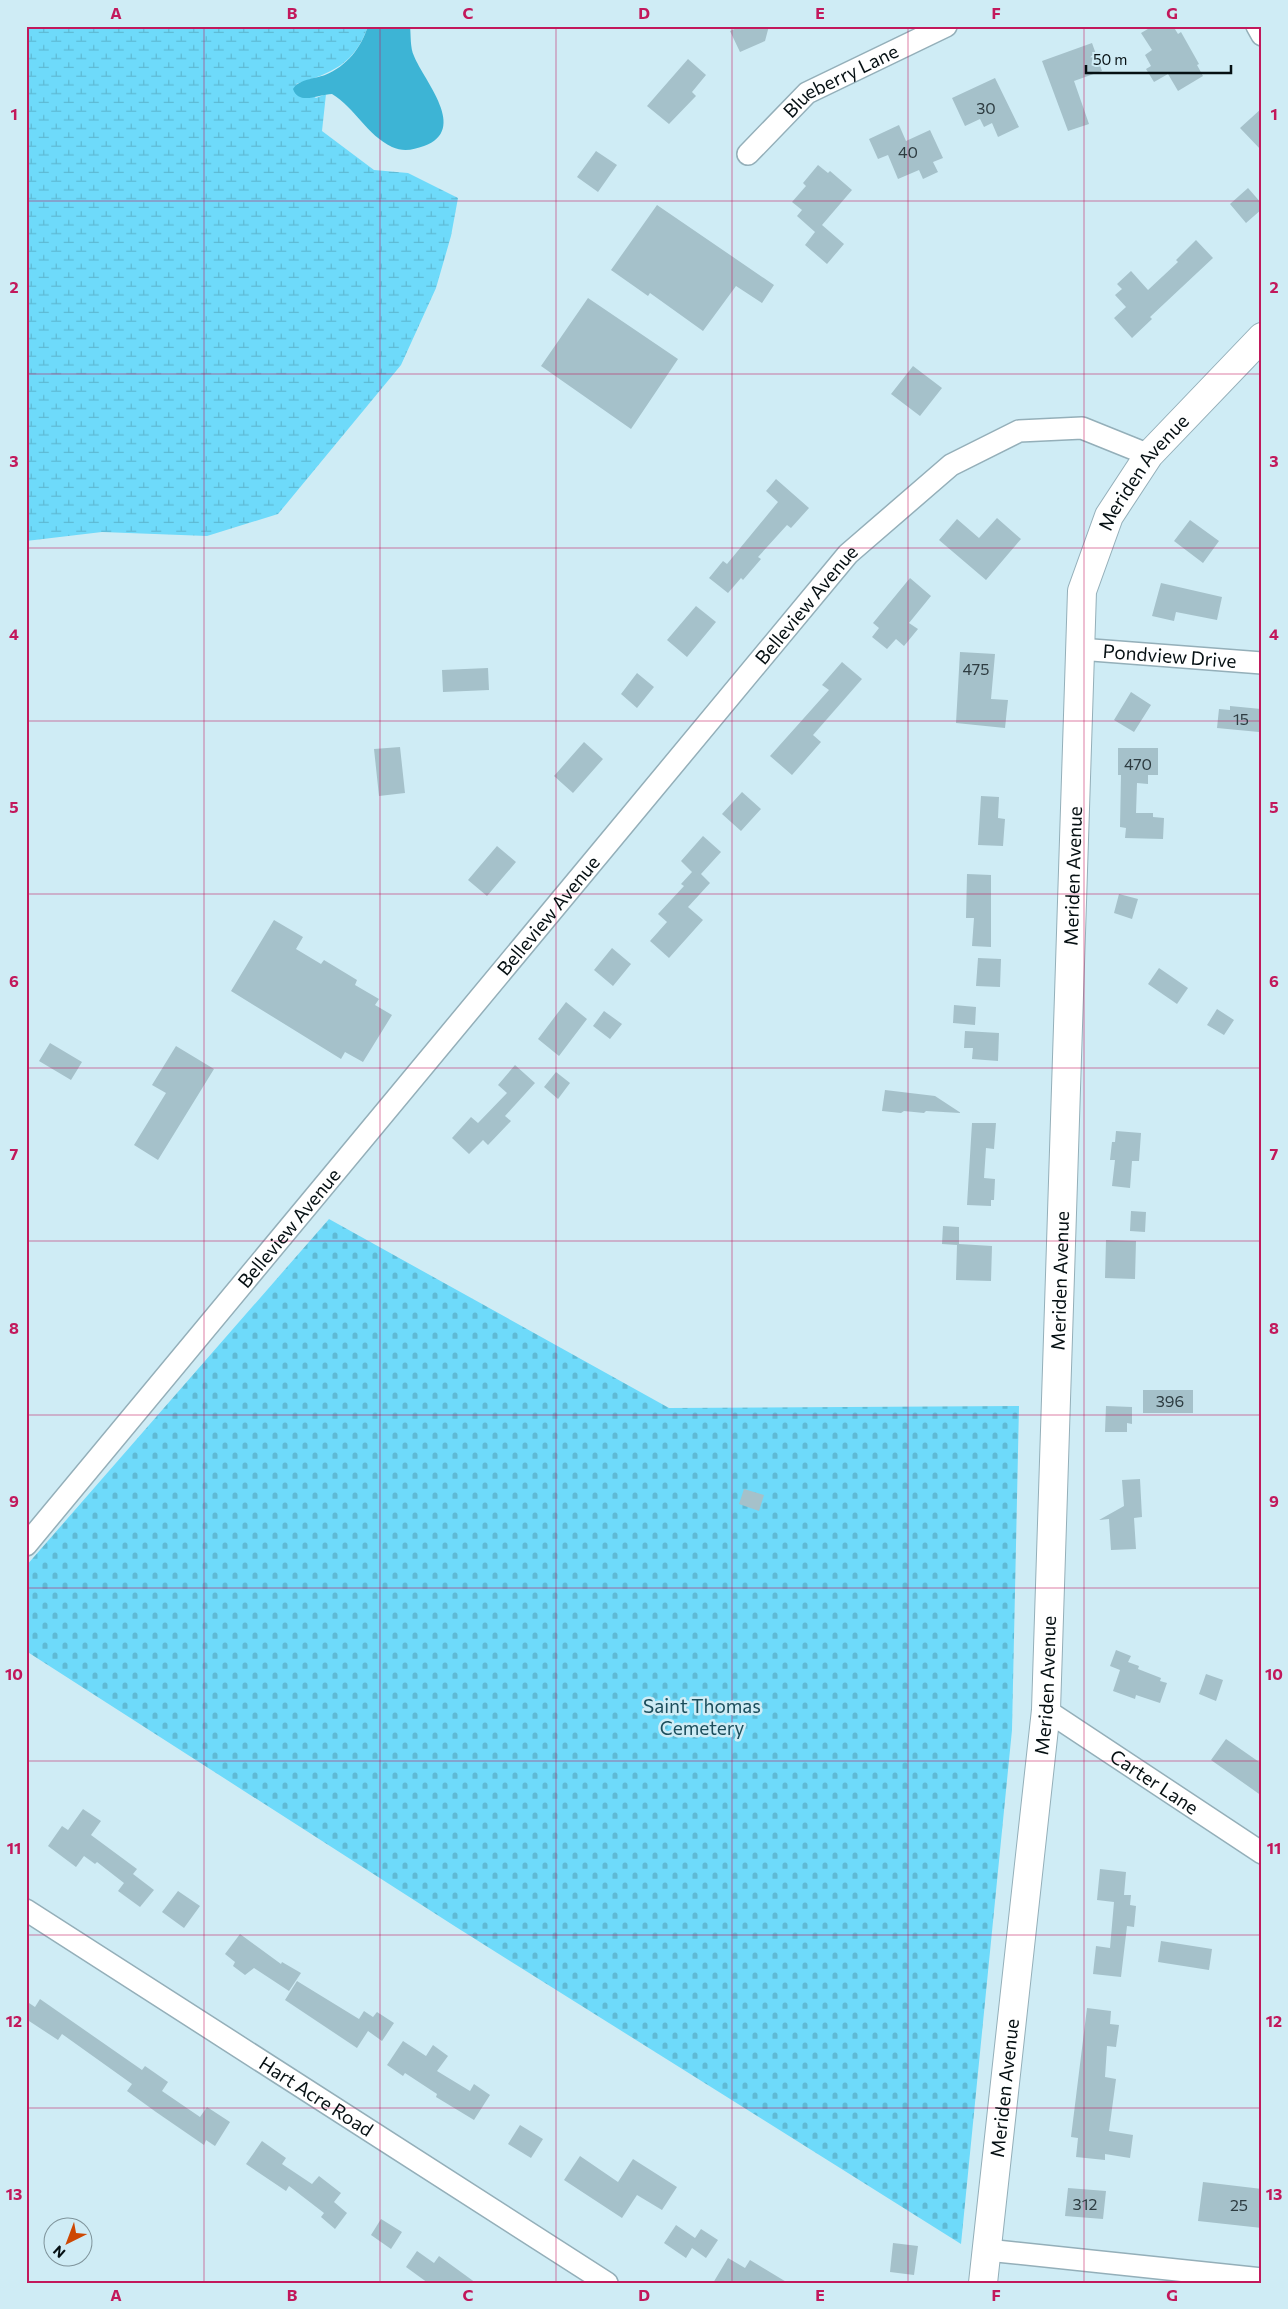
<svg xmlns="http://www.w3.org/2000/svg" width="1288" height="2309" viewBox="0 0 1288 2309" font-family="Commissioner,sans-serif">
	<style>
		.wetland { fill: url(#wetland-marsh) }
		.cemetery { fill: url(#cemetery-stones) }
		.water { fill: #3db4d5 }
		.building { fill: #a5c1ca }
		.lines { fill: none; stroke-linecap: round; stroke-linejoin: round }
		.minor-casing { stroke: #94afb9; stroke-width: 24 }
		.secondary-casing { stroke: #94afb9; stroke-width: 30 }
		.minor { stroke: #fff; stroke-width: 21 }
		.secondary { stroke: #fff; stroke-width: 28 }
		.grid { fill: none; stroke: #c2185b; stroke-width: 1; stroke-opacity: 0.55 }
		.labels { text-anchor: middle; stroke-width: 5; stroke-linejoin: round; paint-order: stroke }
		.number-label { font-size: 16px; fill: #2e3c41 }
		.street-label { font-size: 19px; fill: #061013; stroke: #cfecf5 }
		.park-label { font-size: 19px; fill: #1b4d5b; stroke: #cfecf5 }
		.neatline { fill: none; stroke: #c2185b; stroke-width: 2 }
		.grid-label { font-size: 16px; text-anchor: middle; font-weight: bold; fill: #c2185b }
	</style>
	<defs>
		<pattern id="wetland-marsh" width="20" height="14" patternUnits="userSpaceOnUse" patternTransform="scale(1.25)"><rect width="20" height="14" fill="#6edafa"/><path d="M1 5h8M5 5V1M11 12h8M15 12V8" fill="none" stroke="#5ebad5"/></pattern>
		<pattern id="cemetery-stones" width="16" height="16" patternUnits="userSpaceOnUse" patternTransform="scale(1.25)"><rect width="16" height="16" fill="#6edafa"/><path d="M2 7V4a2 2 0 0 1 4 0v3zM10 15v-3a2 2 0 0 1 4 0v3z" fill="#5ebad5"/></pattern>
	</defs>
	<rect width="100%" height="100%" fill="#cfecf5"/>
	<path class="wetland" d="M26 26H368C355 64 332 73 296 84L316 98 326 94 322 131 374 170 408 173 458 198 451 236 436 288 401 365 278 514 207 536 102 532 26 541Z"/>
	<path class="cemetery" d="M329 1219 669 1408 1019 1406 1012 1730 961 2244 456 1927 26 1651V1566Z"/>
	<path class="water" d="M368 26H410C411 35 410 48 414 56 424 81 469 130 424 146 413 150 403 152 392 147 367 135 355 108 332 94 319 94 299 106 293 89 299 79 314 79 325 75 347 66 361 48 368 26Z"/>
	<path class="building" d="M741 26H769L765 41 740 52 730 31Z
		M1153 26H1173L1178 34 1181 32 1199 64 1197 65 1203 76 1178 91 1168 74 1154 82 1146 69 1151 66 1145 55 1152 50 1141 33Z
		M1092 43 1102 71 1074 81 1089 124 1068 131 1042 61Z
		M688 59 706 75 692 92 696 96 669 124 647 106Z
		M995 78 1019 127 998 137 992 123 984 127 980 119 965 126 952 98Z
		M1262 108V151L1240 128Z
		M899 125 906 141 930 130 943 158 933 162 938 172 923 179 919 170 898 179 888 155 878 159 869 139Z
		M596 151 617 165 598 192 577 177Z
		M818 165 828 173 830 171 852 190 822 225 844 244 827 264 805 245 815 232 797 216 802 210 792 202 806 186 803 183Z
		M1248 188 1262 204V209L1246 223 1230 204Z
		M657 205 774 285 762 303 736 286 703 331 650 293 648 296 611 270Z
		M1196 240 1213 258 1150 317 1152 319 1132 338 1114 318 1126 307 1115 295 1122 289 1117 284 1131 271 1148 290 1178 262 1176 260Z
		M588 298 678 359 631 429 541 366Z
		M913 366 942 388 920 416 891 394Z
		M776 479 809 508 791 528 787 525 758 557 761 559 743 580 741 578 728 593 709 578 723 561 727 564 778 502 766 491Z
		M997 518 1021 539 986 580 939 540 957 519 979 538Z
		M1190 520 1219 541 1203 563 1174 541Z
		M910 578 931 596 909 623 918 629 904 646 896 639 887 649 872 637 879 628 873 623Z
		M1161 583 1222 597 1217 620 1176 612 1174 621 1152 616Z
		M696 606 716 622 687 657 667 640Z
		M960 652 995 654 991 699 1008 700 1005 728 956 723Z
		M842 662 862 679 813 735 821 742 792 775 770 756 829 690 822 685Z
		M488 668 489 690 443 692 442 670Z
		M637 673 654 687 637 708 621 694Z
		M1131 692 1151 705 1134 732 1114 720Z
		M1230 706 1261 709 1259 732 1217 728 1219 709 1230 710Z
		M584 742 603 759 573 793 554 776Z
		M400 747 405 793 379 796 374 749Z
		M1118 748H1158V775H1148V784L1137 783 1136 813H1153V817L1164 818 1163 839 1125 838 1126 828 1120 827 1121 775H1118Z
		M742 792 761 809 741 831 722 814Z
		M981 796 999 797 998 818 1005 819 1003 846 978 845Z
		M703 836 721 852 701 874 710 883 688 907 703 920 669 958 650 941 667 922 658 914 684 886 681 884 692 872 681 861Z
		M497 846 516 862 487 896 468 880Z
		M967 874 991 875V947L972 946 974 918H966Z
		M1119 894 1138 899 1132 919 1114 913Z
		M274 920 303 937 296 949 321 964 324 960 357 980 355 985 379 999 375 1005 392 1015 363 1062 345 1052 341 1059 231 991Z
		M612 948 631 964 613 986 594 970Z
		M978 958 1001 959 1000 987 976 986Z
		M1159 968 1188 988 1177 1004 1148 984Z
		M566 1002 587 1019 559 1056 538 1039Z
		M954 1005 976 1007 975 1025 953 1023Z
		M1217 1009 1234 1020 1224 1035 1207 1025Z
		M604 1011 622 1024 610 1039 593 1026Z
		M965 1031 999 1033 998 1061 972 1059 973 1048H964Z
		M50 1043 82 1062 71 1080 39 1061Z
		M176 1046 214 1069 158 1160 134 1145 166 1093 152 1085Z
		M515 1065 535 1083 505 1116 511 1121 488 1145 483 1140 469 1154 452 1138 471 1117 478 1123 507 1093 498 1085Z
		M556 1072 570 1083 558 1099 544 1087Z
		M885 1090 935 1096 961 1113 926 1111 924 1113 904 1111 901 1113 882 1111Z
		M972 1123H996L994 1149 986 1148 984 1178 995 1179 994 1200H991V1206L967 1205Z
		M1116 1131 1141 1133 1139 1161H1132L1130 1188 1112 1186 1115 1160H1110L1112 1142H1115Z
		M1131 1211 1146 1212 1145 1232 1130 1231Z
		M943 1226 959 1227V1244L992 1246 991 1281 956 1280 957 1245 942 1244Z
		M1106 1240 1136 1241 1135 1279 1105 1278Z
		M1143 1390H1193V1413H1143Z
		M1106 1406 1132 1407V1424L1127 1423V1432H1105Z
		M1140 1479 1142 1517 1134 1518 1136 1549 1111 1550 1109 1519 1099 1520 1124 1506 1122 1480Z
		M744 1489 764 1495 759 1511 739 1504Z
		M1116 1650 1131 1656 1128 1662 1139 1666 1138 1669 1161 1678 1160 1681 1167 1683 1160 1703 1136 1695 1135 1699 1113 1691 1120 1670 1110 1666Z
		M1206 1674 1223 1680 1216 1701 1199 1694Z
		M1226 1739 1262 1764V1796L1211 1760Z
		M83 1809 101 1821 91 1835 137 1869 133 1874 154 1890 140 1907 118 1891 124 1883 97 1862 95 1864 84 1856 76 1867 48 1846 62 1826 68 1830Z
		M1100 1869 1126 1872 1124 1895H1131L1130 1905 1136 1906 1134 1927 1127 1926 1121 1977 1093 1974 1096 1946 1110 1948 1114 1902 1097 1900Z
		M178 1891 200 1906 184 1928 162 1912Z
		M240 1934 281 1964 282 1962 301 1973 289 1991 254 1968 245 1975 233 1966 235 1962 225 1954Z
		M1161 1941 1212 1949 1209 1970 1158 1962Z
		M297 1981 359 2019 364 2011 373 2017 377 2012 394 2023 382 2041 368 2031 357 2048 285 2000Z
		M40 1999 142 2070 145 2066 168 2082 162 2091 200 2117 207 2107 230 2122 215 2146 206 2140 204 2145 156 2112 127 2091 132 2084 62 2034 58 2040 26 2019V2001L35 2007Z
		M1087 2008 1111 2011 1110 2024 1119 2025 1116 2047 1107 2046 1105 2077 1116 2079 1109 2131 1133 2135 1130 2158 1105 2154V2160L1076 2157 1078 2138 1071 2137Z
		M403 2041 426 2056 433 2045 448 2056 437 2071 470 2091 474 2084 490 2095 474 2120 436 2097 437 2094 405 2073 403 2076 387 2065Z
		M520 2125 543 2139 531 2158 508 2144Z
		M262 2141 286 2158 282 2164 312 2184 319 2176 341 2193 334 2202 347 2213 335 2229 321 2217 324 2213 289 2186 286 2191 246 2164Z
		M580 2156 618 2182 633 2159 677 2187 662 2210 637 2195 622 2218 564 2180Z
		M1203 2182 1262 2189V2228L1198 2221Z
		M1068 2188 1106 2191 1103 2219 1065 2216Z
		M381 2219 402 2232 391 2249 371 2235Z
		M676 2225 695 2238 701 2229 718 2240 706 2258 692 2248 686 2258 664 2243Z
		M893 2243 918 2246 914 2275 890 2272Z
		M417 2251 434 2263 439 2256 476 2283H428L406 2267Z
		M728 2258 745 2268 750 2260 788 2283H713Z"/>
	<g class="lines">
		<defs>
			<g id="minor">
				<path d="M1257 26 1262 35"/>
				<path id="s1" d="M748 154 807 93 946 26"/>
				<path id="s2" d="M1079 649 1262 663"/>
				<path id="s3" d="M26 1545 848 554 951 465 1019 431 1082 428 1149 455"/>
				<path id="s4" d="M1046 1710 1262 1853"/>
				<path id="s5" d="M26 1910 607 2283"/>
				<path d="M987 2250 1262 2279"/>
			</g>
			<g id="secondary">
				<path id="s6" d="M983 2283 1046 1710 1082 591 1109 516 1149 455 1262 337"/>
			</g>
		</defs>
		<use href="#minor" class="minor-casing"/>
		<use href="#secondary" class="secondary-casing"/>
		<use href="#minor" class="minor"/>
		<use href="#secondary" class="secondary"/>
	</g>
	<path class="grid" d="M204 26V2283M380 26V2283M556 26V2283M732 26V2283M908 26V2283M1084 26V2283M26 201H1262M26 374H1262M26 548H1262M26 721H1262M26 894H1262M26 1068H1262M26 1241H1262M26 1415H1262M26 1588H1262M26 1761H1262M26 1935H1262M26 2108H1262"/>
	<g class="labels">
		<g class="number-label">
			<text x="986" y="114">30</text>
			<text x="908" y="158">40</text>
			<text x="976" y="675">475</text>
			<text x="1241" y="725">15</text>
			<text x="1138" y="770">470</text>
			<text x="1170" y="1407">396</text>
			<text x="1085" y="2210">312</text>
			<text x="1239" y="2211">25</text>
		</g>
		<g class="street-label">
			<text dy="7" stroke="none"><textPath href="#s1" startOffset="120">Blueberry Lane</textPath></text>
			<text dy="7" stroke="none"><textPath href="#s6" startOffset="1831">Meriden Avenue</textPath></text>
			<text dy="7" stroke="none"><textPath href="#s3" startOffset="1222">Belleview Avenue</textPath></text>
			<text dy="7" stroke="none"><textPath href="#s2" startOffset="91">Pondview Drive</textPath></text>
			<text dy="7" stroke="none"><textPath href="#s6" startOffset="1411">Meriden Avenue</textPath></text>
			<text dy="7" stroke="none"><textPath href="#s3" startOffset="818">Belleview Avenue</textPath></text>
			<text dy="7" stroke="none"><textPath href="#s3" startOffset="412">Belleview Avenue</textPath></text>
			<text dy="7" stroke="none"><textPath href="#s6" startOffset="1006">Meriden Avenue</textPath></text>
			<text dy="7" stroke="none"><textPath href="#s6" startOffset="601">Meriden Avenue</textPath></text>
			<text dy="7" stroke="none"><textPath href="#s4" startOffset="130">Carter Lane</textPath></text>
			<text dy="7" stroke="none"><textPath href="#s6" startOffset="196">Meriden Avenue</textPath></text>
			<text dy="7" stroke="none"><textPath href="#s5" startOffset="345">Hart Acre Road</textPath></text>
		</g>
		<g class="park-label">
			<text x="702" y="1713">Saint Thomas<tspan x="702" dy="22">Cemetery</tspan></text>
		</g>
	</g>
	<rect width="1288" height="2309" fill="none" stroke="#cfecf5" stroke-width="55"/>
	<g transform="translate(68 2242) rotate(222)"><circle r="24" fill="#cfecf5" stroke="#7f949b"/>
	<path d="M0-4L9 19L0 12L-9 19Z" fill="#cd4803"/>
	<text y="-8" font-size="14" font-weight="bold" text-anchor="middle" fill="#061013">N</text>
	</g>
	<path d="M1086 65v8h145v-8" fill="none" stroke="#061013" stroke-width="2.5"/>
	<text x="1093" y="65" font-size="15" fill="#061013" stroke="#cfecf5" stroke-width="4" paint-order="stroke">50 m</text>
	<rect x="28" y="28" width="1232" height="2254" class="neatline"/>
	<g class="grid-label">
		<text x="116" y="19">A</text>
		<text x="292" y="19">B</text>
		<text x="468" y="19">C</text>
		<text x="644" y="19">D</text>
		<text x="820" y="19">E</text>
		<text x="996" y="19">F</text>
		<text x="1172" y="19">G</text>
		<text x="14" y="120">1</text>
		<text x="1274" y="120">1</text>
		<text x="14" y="293">2</text>
		<text x="1274" y="293">2</text>
		<text x="14" y="467">3</text>
		<text x="1274" y="467">3</text>
		<text x="14" y="640">4</text>
		<text x="1274" y="640">4</text>
		<text x="14" y="813">5</text>
		<text x="1274" y="813">5</text>
		<text x="14" y="987">6</text>
		<text x="1274" y="987">6</text>
		<text x="14" y="1160">7</text>
		<text x="1274" y="1160">7</text>
		<text x="14" y="1334">8</text>
		<text x="1274" y="1334">8</text>
		<text x="14" y="1507">9</text>
		<text x="1274" y="1507">9</text>
		<text x="14" y="1680">10</text>
		<text x="1274" y="1680">10</text>
		<text x="14" y="1854">11</text>
		<text x="1274" y="1854">11</text>
		<text x="14" y="2027">12</text>
		<text x="1274" y="2027">12</text>
		<text x="14" y="2200">13</text>
		<text x="1274" y="2200">13</text>
		<text x="116" y="2301">A</text>
		<text x="292" y="2301">B</text>
		<text x="468" y="2301">C</text>
		<text x="644" y="2301">D</text>
		<text x="820" y="2301">E</text>
		<text x="996" y="2301">F</text>
		<text x="1172" y="2301">G</text>
	</g>
</svg>
